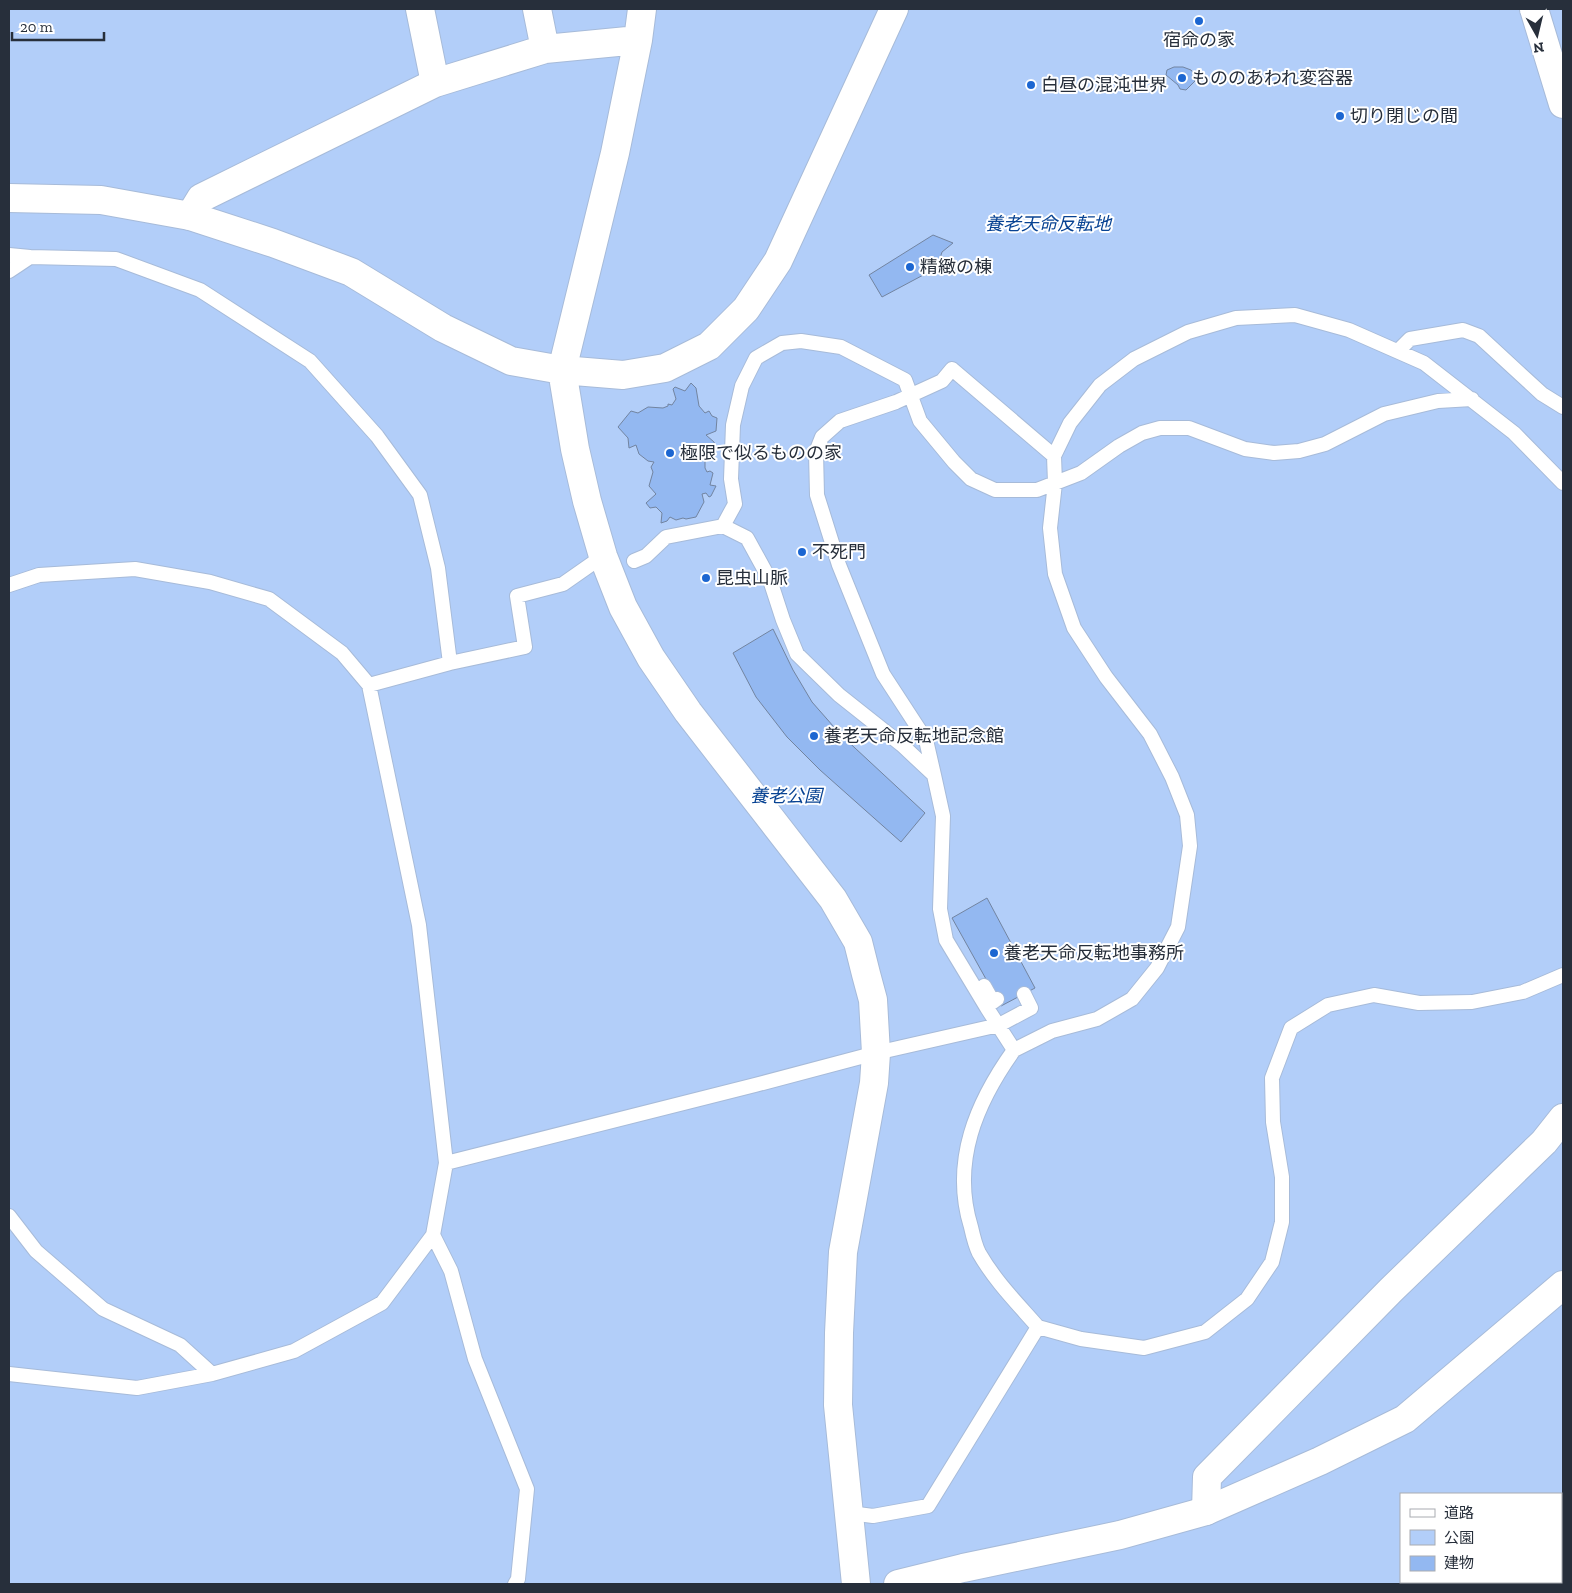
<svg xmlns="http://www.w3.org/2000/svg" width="1572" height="1593" viewBox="0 0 1572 1593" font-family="'Zilla Slab','Noto Sans JP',serif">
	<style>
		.green { fill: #b2cef9; fill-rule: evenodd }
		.building { fill: #93b8f1; stroke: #7284a0 }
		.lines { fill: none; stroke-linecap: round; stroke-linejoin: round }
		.service-casing { stroke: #a7bbd9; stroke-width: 16 }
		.minor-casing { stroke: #a7bbd9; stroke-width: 30 }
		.tertiary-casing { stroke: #a7bbd9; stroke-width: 30 }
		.service { stroke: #fff; stroke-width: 14 }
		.minor { stroke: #fff; stroke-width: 28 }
		.tertiary { stroke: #fff; stroke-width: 28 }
		.poi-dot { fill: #1c66d1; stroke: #fff; stroke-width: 2 }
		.labels { text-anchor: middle; stroke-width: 4; stroke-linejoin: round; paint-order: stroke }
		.poi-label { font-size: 18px; fill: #272f3b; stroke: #fff; text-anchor: start }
		.park-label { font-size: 18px; font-style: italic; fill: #084393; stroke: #fff }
	</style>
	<rect width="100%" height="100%" fill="#f0f4fa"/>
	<path class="green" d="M9 9H1563V1584H9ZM1401 1494H1561V1582H1401Z"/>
	<path class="building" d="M1174 67H1183L1191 70 1196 76 1195 81 1186 90 1180 89 1178 85 1166 75 1167 70Z
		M933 235 953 243 942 252 935 274 927 273 882 297 869 275Z
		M691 383 696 388 699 406 705 413 709 411 712 416 717 418 716 431 706 435 714 442 716 448 711 454 704 451H700V456L705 460V468L707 472 710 471 713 473 710 485 716 486 711 496 709 497 706 493 702 494 704 502 696 517 686 519 683 518 676 520 670 517 667 521 661 523 662 513 656 507 650 508 646 503 656 494 649 486 653 472 651 467 654 462 648 461 639 454 636 445 629 448 628 438 618 427 631 411 638 413 648 407 663 408 668 406V404L672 405 676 399 673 389 675 387 685 391Z
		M773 629 793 670 812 702 841 735 925 813 901 842 820 770 787 737 756 697 733 653Z
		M987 898 1035 988 1001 1006 952 918Z"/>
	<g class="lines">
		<defs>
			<path id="service" d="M9 255 30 257
				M9 271 30 257 116 259 200 290 310 361 377 436 420 495 438 568 450 663
				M1398 351 1410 339 1463 330 1479 336 1542 394 1563 407
				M723 526 747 538 770 580 783 620 797 654 839 695 902 745 934 775 943 816 940 909 946 940 987 1008 1014 1050C976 1103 951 1162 971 1227 973 1236 975 1245 979 1253 995 1281 1017 1303 1038 1327L928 1506 873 1516 850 1513
				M634 561 646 556 666 537 723 526 735 504 731 479 733 425 742 386 756 358 782 343 801 341 841 347 905 380 920 421 954 462 971 479 995 490H1037L1081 473 1119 446 1142 433 1160 428H1189L1245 449 1274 453 1299 451 1325 444 1384 414 1438 401 1472 399
				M9 585 39 575 135 569 210 582 269 599 342 653 369 685 419 925 446 1163 433 1235 382 1303 294 1351 212 1374 137 1388 9 1374
				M369 685 450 663 525 647 517 596 563 584 603 556
				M934 775 926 740 883 674 839 565 817 495 816 452 822 437 840 421 896 402 942 381 952 369 1054 456
				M984 986 993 1002 997 999
				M1014 1050 1052 1031 1097 1019 1132 999 1157 968 1178 927 1190 846 1187 815 1172 777 1150 734 1106 677 1074 628 1055 574 1050 528 1055 483 1054 456 1070 423 1100 385 1134 359 1188 332 1236 318 1295 315 1349 330 1424 363 1514 433 1563 483
				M446 1163 755 1085 876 1053 999 1025 1031 1008 1024 994
				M9 1216 36 1251 103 1309 180 1345 212 1374
				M433 1235 451 1271 475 1359 527 1489 518 1579 515 1584
				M1038 1327 1081 1339 1144 1348 1205 1332 1247 1299 1272 1262 1282 1222V1177L1273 1122 1272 1078 1291 1028 1328 1005 1374 995 1419 1003 1472 1002 1523 992 1563 975"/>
			<path id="minor" d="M537 9 545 49
				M435 83 545 49 638 40
				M190 216 201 198 435 83 420 9
				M562 370 615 153 638 40 642 9
				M1206 1511 1207 1477 1391 1290 1544 1142 1563 1118"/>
			<path id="tertiary" d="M1534 9 1563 104
				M9 198 101 200 190 216 273 243 351 272 443 328 511 361 562 370 623 375 665 368 709 346 746 309 778 261 894 9
				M562 370 575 449 587 501 603 556 623 607 651 658 688 712 833 899 858 942 866 974 873 1000 876 1053 874 1083 843 1252 839 1333 838 1405 856 1584
				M898 1584 963 1568 1120 1535 1206 1511 1320 1461 1405 1419 1563 1285"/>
		</defs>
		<use href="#service" class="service-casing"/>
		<use href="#minor" class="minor-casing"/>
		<use href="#tertiary" class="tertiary-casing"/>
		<use href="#service" class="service"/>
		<use href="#minor" class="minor"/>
		<use href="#tertiary" class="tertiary"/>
	</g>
	<g class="poi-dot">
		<circle cx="1199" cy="21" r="5"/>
		<circle cx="1182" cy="78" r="5"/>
		<circle cx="1031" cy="85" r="5"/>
		<circle cx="1340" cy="116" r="5"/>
		<circle cx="910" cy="267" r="5"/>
		<circle cx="670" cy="453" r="5"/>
		<circle cx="802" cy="552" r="5"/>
		<circle cx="706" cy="578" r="5"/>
		<circle cx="814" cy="736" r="5"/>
		<circle cx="994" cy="953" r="5"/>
	</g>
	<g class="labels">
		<g class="poi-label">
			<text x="1199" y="46" text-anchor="middle">宿命の家</text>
			<text x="1192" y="84">もののあわれ変容器</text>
			<text x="1041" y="91">白昼の混沌世界</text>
			<text x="1350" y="122">切り閉じの間</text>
			<text x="920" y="273">精緻の棟</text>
			<text x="680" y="459">極限で似るものの家</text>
			<text x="812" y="558">不死門</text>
			<text x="716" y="584">昆虫山脈</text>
			<text x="824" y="742">養老天命反転地記念館</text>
			<text x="1004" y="959">養老天命反転地事務所</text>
		</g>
		<g class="park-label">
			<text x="1048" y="230">養老天命反転地</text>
			<text x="786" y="802">養老公園</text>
		</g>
	</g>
	<rect width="1572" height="1593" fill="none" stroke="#272f3b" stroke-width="20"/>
	<rect x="1400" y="1493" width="162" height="90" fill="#ffffff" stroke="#a9acb1"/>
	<rect x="1410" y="1509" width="25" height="8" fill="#ffffff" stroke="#a9acb1"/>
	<text x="1444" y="1518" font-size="15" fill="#272f3b">道路</text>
	<rect x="1410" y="1530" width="25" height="15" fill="#b2cef9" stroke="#a9acb1"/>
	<text x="1444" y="1543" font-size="15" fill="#272f3b">公園</text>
	<rect x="1410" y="1556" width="25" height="15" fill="#93b8f1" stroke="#a9acb1"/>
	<text x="1444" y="1568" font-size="15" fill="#272f3b">建物</text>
	<g transform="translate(1537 35) rotate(172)" stroke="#ffffff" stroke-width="4" paint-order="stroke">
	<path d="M0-4L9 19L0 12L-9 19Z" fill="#272f3b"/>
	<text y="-8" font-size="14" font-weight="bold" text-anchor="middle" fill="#272f3b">N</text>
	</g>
	<path d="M12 32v8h92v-8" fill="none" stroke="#272f3b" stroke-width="2.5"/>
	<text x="20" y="32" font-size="15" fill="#272f3b" stroke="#ffffff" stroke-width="4" paint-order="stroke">20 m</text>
</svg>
